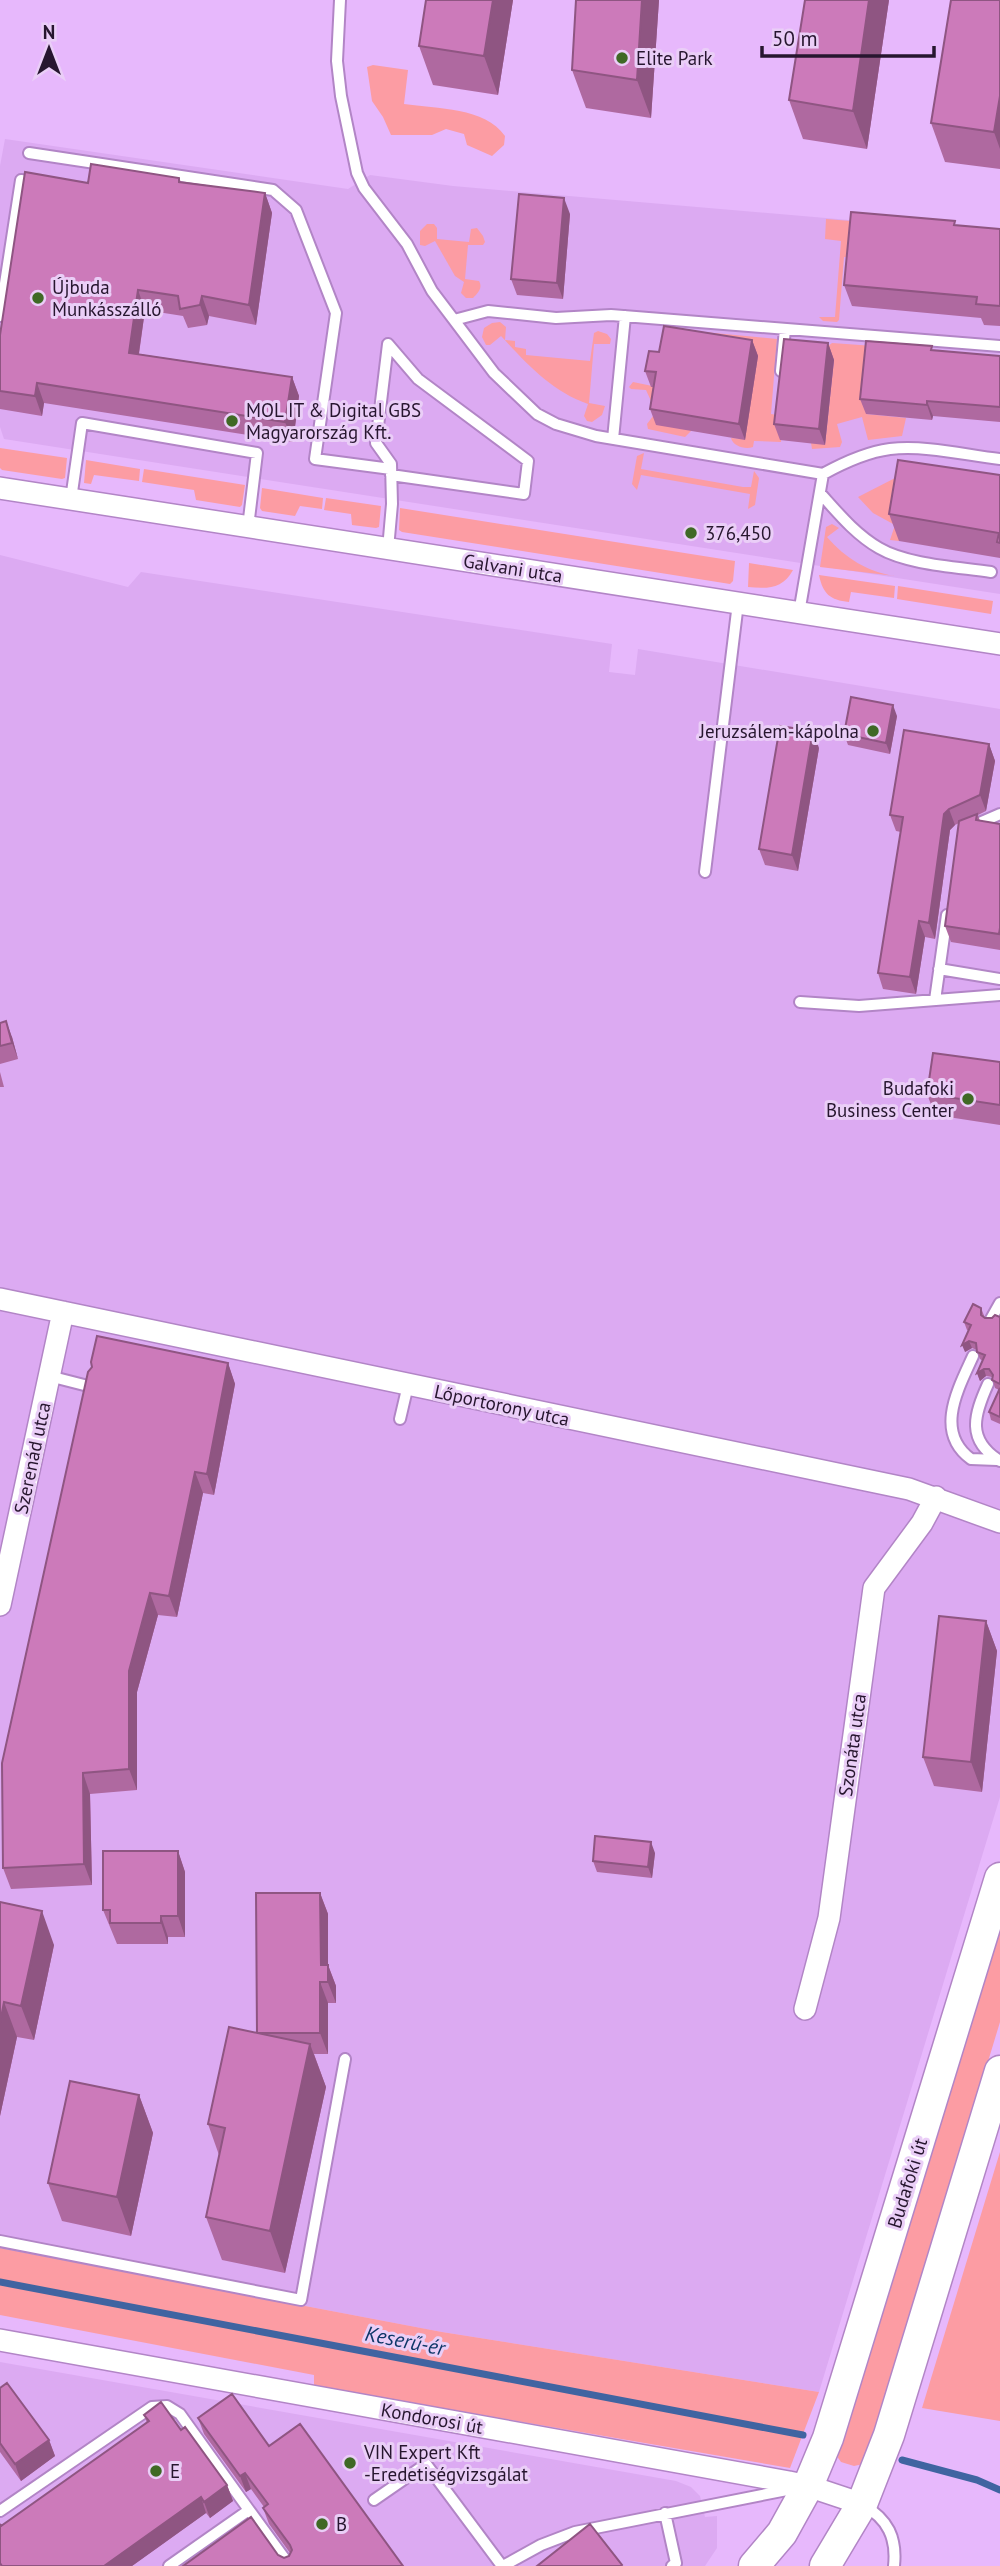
<svg xmlns="http://www.w3.org/2000/svg" width="1000" height="2566" viewBox="0 0 1000 2566" font-family="'PT Sans',sans-serif">
	<style>
		.built { fill: #dcaaf2 }
		.green { fill: #fc9ca3 }
		.lines { fill: none; stroke-linecap: round; stroke-linejoin: round }
		.stream { stroke: #4064a1; stroke-width: 7 }
		.service-casing { stroke: #b285c6; stroke-width: 14 }
		.minor-casing { stroke: #b285c6; stroke-width: 24 }
		.secondary-casing { stroke: #b285c6; stroke-width: 33 }
		.service { stroke: #fff; stroke-width: 10 }
		.minor { stroke: #fff; stroke-width: 21 }
		.secondary { stroke: #fff; stroke-width: 30 }
		.wall { fill: #af69a0 }
		.shaded-wall { fill: #8f5582 }
		.building { fill: #cc7aba; stroke: #8f5582; stroke-width: 2 }
		.poi-dot { fill: #3f6925; stroke: #eacef7; stroke-width: 2.5 }
		.labels { text-anchor: middle; stroke-width: 6; stroke-linejoin: round; paint-order: stroke }
		.poi-label { font-size: 19px; fill: #27162f; stroke: #eacef7; text-anchor: start }
		.street-label { font-size: 19px; fill: #27162f; stroke: #eacef7 }
		.water-label { font-size: 21px; font-style: italic; fill: #0e3768; stroke: #eacef7 }
	</style>
	<rect width="100%" height="100%" fill="#e7b8fc"/>
	<path class="built" d="M5 139 348 189 370 175 453 186 1000 233V594L4 439 0 427V166Z
		M0 555 128 587 141 572 612 644 609 672 635 675 638 649 1000 709V1797L819 2392 442 2332 0 2248Z
		M0 2362 676 2481 691 2487 700 2496 705 2517 717 2516V2548L705 2566H0Z"/>
	<path class="green" d="M373 65 408 70 404 104C437 109 485 107 505 136L504 145 492 156 467 145 464 134 446 129 432 135H391L383 117 372 101 367 67Z
		M826 219 963 230 854 258 844 257 839 320 837 322 823 321 819 317H835L841 241 825 239Z
		M427 224H434L437 228V239L469 242 471 229 477 228 483 236 485 242 483 245H468L465 279 479 281C483 288 478 293 473 298H466L461 293 464 282 455 276 435 241 425 246 420 245V231Z
		M500 322 506 327 505 340 515 341V347L526 349V355L590 361 594 333 598 331 607 334 611 339 610 344H594L589 403 605 406 602 415 592 422 587 421 584 416 588 404C551 391 527 364 501 336L490 345H486L482 337 484 328 492 323Z
		M683 330 777 339 771 414 783 416 781 442 754 441 753 447C745 450 733 446 731 438L745 439Z
		M832 343 874 346 866 414 906 418 902 436 868 440 862 417 837 424 842 442 840 447 812 449 811 443 825 444 834 360 827 347Z
		M633 382 662 388 692 430 685 437 648 429 647 424 656 412 646 390 631 389 629 387Z
		M0 448 67 458 65 478 62 479 2 470 0 468Z
		M644 453 641 469 743 487H751L754 471 759 478 755 505 748 509 750 494 641 475 637 490 632 484 637 456Z
		M86 460 140 469 139 481 94 475 91 484 84 483Z
		M144 469 245 485 242 505 240 507 196 500 194 490 142 482Z
		M897 477 907 487 899 541 890 540 895 525 873 513 858 497Z
		M262 488 323 498 322 509 300 506 295 516 262 511 260 508Z
		M326 498 381 506 379 527 376 528 352 525 351 514 324 510Z
		M400 508 735 561 733 581 730 584 402 532 399 530Z
		M832 524 839 528 827 537C845 558 868 572 895 576L820 567 826 527Z
		M749 563 793 570C783 589 767 589 748 587Z
		M819 575 895 586 894 598 851 592 849 602C830 600 823 594 819 575Z
		M898 586 993 601 991 614 897 599Z
		M1000 1922V2022L879 2420 863 2464 854 2466 841 2462 836 2455Z
		M1000 2152V2421L922 2408Z
		M0 2248 442 2332 819 2392 790 2468 314 2386V2375L0 2315Z"/>
	<g class="lines">
		<path class="stream" d="M0 2282 803 2435
			M902 2460 977 2480 1000 2490"/>
		<defs>
			<path id="service" d="M340 0 337 61 341 96 357 173 364 188 407 244 432 291 454 320
				M29 153 273 190 296 210 336 313 315 459 391 469
				M0 316 21 180 38 182
				M781 371 785 329
				M613 439 625 316
				M823 474 596 436 556 424 537 414 494 373 454 320 488 311 556 318 611 315 1000 346
				M820 493C838 513 855 534 879 548 908 565 958 567 991 572
				M71 499 82 423 257 453 248 527
				M388 549 392 504 391 464 376 443 388 344 418 379 528 461 524 494 391 475
				M799 613 823 474C843 463 867 452 890 449 926 445 965 455 1000 459
				M970 827 1000 814
				M705 872 738 603
				M939 969 1000 979
				M935 1000 947 915
				M800 1002 859 1006 1000 995
				M991 1319 1000 1303
				M973 1356C958 1389 934 1432 971 1459L997 1460
				M49 1376 92 1387
				M988 1384C974 1415 966 1440 1000 1461
				M400 1419 408 1385
				M0 2241 301 2300 345 2059
				M374 2500 426 2464 502 2566
				M863 2505C888 2519 897 2538 894 2566
				M0 2511 152 2407 167 2406 180 2414 249 2510
				M665 2513 676 2563 672 2566
				M169 2566 249 2510 290 2566
				M503 2566 541 2545 575 2532 792 2489"/>
			<path id="minor" d="M0 488 1000 644
				M0 1299 909 1489 1000 1522
				M0 1605 63 1312
				M805 2009 829 1918 874 1588 922 1523 936 1497
				M0 2340 789 2482 808 2486 862 2504"/>
			<path id="secondary" d="M754 2566 782 2533 808 2486 828 2438 1000 1878
				M825 2566 862 2504 889 2435 1000 2071"/>
		</defs>
		<use href="#service" class="service-casing"/>
		<use href="#minor" class="minor-casing"/>
		<use href="#secondary" class="secondary-casing"/>
		<use href="#service" class="service"/>
		<use href="#minor" class="minor"/>
		<use href="#secondary" class="secondary"/>
	</g>
	<path class="wall" d="M426 0H513L498 95 433 85 419 46Z
		M659 0 651 118 586 108 572 70Z
		M889 0 867 149 803 139 789 100Z
		M1000 0V169L945 162 931 123Z
		M179 178 181 182 265 193 272 213 256 325 209 316 207 325 188 328 183 316 145 310 139 354 292 377 299 396 293 442 44 403 42 416 0 409V335L88 183Z
		M570 214 563 299 517 295 511 279Z
		M956 225 1000 229V326L984 325 981 318 852 306 844 285Z
		M752 340 758 356 745 440 656 425 650 409 654 387H651L645 371 659 352Z
		M828 343 834 360 825 445 780 440 774 424Z
		M933 350 1000 356V422L933 416 932 420 866 414 860 399Z
		M1000 475V558L899 541 889 514Z
		M897 716 890 754 848 745 844 734Z
		M989 744 995 761 986 811 978 815 980 821 1000 824V950L951 942 945 926 959 823 955 825 950 830 935 939 925 937 916 994 883 989 878 973 901 832 896 831 890 815Z
		M819 748 798 871 765 865 759 849Z
		M0 1023 12 1037 18 1059 0 1064Z
		M1000 1062V1125L935 1115 927 1094Z
		M0 1072 4 1087H0Z
		M981 1308 985 1318 1000 1317V1424L991 1420 989 1412 999 1390 995 1388 992 1377 986 1376 980 1381 977 1373 983 1361 980 1359 977 1350 972 1348 965 1352 969 1331 967 1330 964 1322Z
		M228 1363 235 1384 214 1495 203 1493 177 1617 158 1615 137 1692V1790L90 1794 92 1885 11 1889 3 1868Z
		M986 1621 997 1651 982 1792 934 1786 923 1757Z
		M178 1851 185 1872V1937H168V1944H117L103 1910Z
		M655 1853 652 1878 597 1872 593 1861Z
		M320 1893 328 1914V1965L336 1986V2003H328V2054H314L326 2087 285 2273 222 2260 206 2217 219 2155 208 2124 257 2033Z
		M0 1902 54 1945 34 2040 17 2037 0 2116Z
		M139 2095 153 2133 131 2236 62 2221 48 2183Z
		M0 2388 49 2440 55 2456 21 2481 0 2452Z
		M144 2415 181 2430 227 2485 233 2501 210 2518 206 2513 132 2566H0V2524L1 2526 147 2423Z
		M198 2418 269 2446 403 2566H183L278 2555 284 2558 289 2556 290 2553 269 2524 263 2508 264 2507 251 2489 246 2492 204 2434Z"/>
	<path class="shaded-wall" d="M493 0H513L498 95 484 56Z
		M642 0H659L651 118 637 80Z
		M869 0H889L867 149 853 111Z
		M1000 96V149L994 132Z
		M265 193 272 213 256 325 249 305Z
		M564 198 570 214 563 299 557 283Z
		M138 290 145 310 136 373 129 353Z
		M202 296 209 316 207 325 200 305Z
		M752 340 758 356 745 440 739 424Z
		M828 343 834 360 825 445 819 429Z
		M292 377 299 396 293 442 285 422Z
		M37 383 44 403 42 416 35 396Z
		M927 401 933 416 932 420 927 405Z
		M893 705 897 716 890 754 886 743Z
		M813 731 819 748 798 871 792 855Z
		M989 744 995 761 986 811 980 795Z
		M949 809 955 825 950 830 935 939 929 923 944 814Z
		M919 921 925 937 916 994 910 977Z
		M6 1021 12 1037 18 1059 12 1043Z
		M969 1341 972 1348 965 1352 962 1345Z
		M228 1363 235 1384 214 1495 207 1474Z
		M984 1369 986 1376 980 1381 977 1373Z
		M195 1472 203 1493 177 1617 169 1596Z
		M150 1593 158 1615 137 1692V1790L129 1769V1671Z
		M986 1621 997 1651 982 1792 971 1762Z
		M83 1773 90 1794 92 1885 84 1864Z
		M651 1842 655 1853 652 1878 648 1867Z
		M178 1851 185 1872V1937L178 1916Z
		M320 1893 328 1914V1965L336 1986V2003L321 1965Z
		M42 1911 54 1945 34 2040 21 2006Z
		M161 1916 168 1937V1944L161 1923Z
		M320 1982 328 2003V2054L320 2033Z
		M4 2002 17 2037 0 2116V2023Z
		M310 2044 326 2087 285 2273 270 2231Z
		M139 2095 153 2133 131 2236 117 2197Z
		M49 2440 55 2456 21 2481 15 2464Z
		M245 2473 251 2489 246 2492 240 2476Z
		M227 2485 233 2501 210 2518 204 2502Z
		M201 2497 206 2513 132 2566H104Z"/>
	<path class="building" d="M426 0H493L484 56 419 46Z
		M576 0H642L637 80 572 70Z
		M805 0H869L853 111 789 100Z
		M951 0H1000V96L994 132 931 123Z
		M91 164 179 178V182L265 193 249 305 202 296 200 305 180 309 178 296 138 290 129 353 292 377 285 422 37 383 35 396 0 391V335L25 172 88 183Z
		M519 194 564 198 557 283 511 279Z
		M851 212 955 221 954 225 1000 229V306L976 304 977 297 844 285Z
		M664 326 752 340 739 424 650 409 656 372 645 371 649 351 659 352Z
		M784 339 828 343 819 429 774 424Z
		M866 341 932 346 931 350 1000 356V407L927 401V405L860 399Z
		M898 460 1000 475V543L997 542 999 533 889 514Z
		M851 697 893 705 886 743 844 734Z
		M780 726 813 731 792 855 759 849Z
		M904 730 989 744 980 795 949 809 944 814 929 923 919 921 910 977 878 973 903 817 890 815Z
		M977 814 976 820 1000 824V928L999 934 945 926 959 821Z
		M6 1021 12 1043 0 1046V1023Z
		M933 1053 1000 1062V1105L927 1094Z
		M973 1304 981 1308V1315L985 1318H992L995 1315 1000 1317V1384L992 1380 993 1375 989 1369H984L977 1373 985 1355 977 1352 976 1343 969 1341 962 1345 971 1325 964 1322Z
		M97 1336 228 1363 207 1474 195 1472 169 1596 150 1593 129 1671V1769L83 1773 84 1864 3 1868 2 1763 88 1372 92 1367 91 1362Z
		M1000 1388V1417L989 1412Z
		M939 1616 986 1621 971 1762 923 1757Z
		M595 1836 651 1842 648 1867 593 1861Z
		M103 1851H178V1916H161V1923H110V1910H103Z
		M256 1893H320L321 1965H328V1982H320V2033H257Z
		M0 1902 42 1911 21 2006 4 2002 0 2023Z
		M229 2027 310 2044 270 2231 206 2217 225 2128 208 2124Z
		M70 2081 139 2095 117 2197 48 2183Z
		M7 2383 49 2440 15 2464 0 2443V2388Z
		M232 2394 269 2446 300 2424 403 2566H183L251 2517 278 2555 284 2558 289 2556 292 2550 290 2545 263 2508 268 2504 245 2473 240 2476 198 2418Z
		M161 2402 181 2430 185 2427 227 2485 204 2502 201 2497 104 2566H2L0 2563V2524L1 2526 149 2421 144 2415Z
		M590 2524 622 2565 621 2566H537Z"/>
	<g class="poi-dot">
		<circle cx="622" cy="58" r="7"/>
		<circle cx="38" cy="298" r="7"/>
		<circle cx="232" cy="421" r="7"/>
		<circle cx="691" cy="533" r="7"/>
		<circle cx="873" cy="731" r="7"/>
		<circle cx="968" cy="1099" r="7"/>
		<circle cx="350" cy="2463" r="7"/>
		<circle cx="156" cy="2471" r="7"/>
		<circle cx="322" cy="2524" r="7"/>
	</g>
	<g class="labels">
		<g class="poi-label">
			<text x="636" y="65">Elite Park</text>
			<text x="52" y="294">Újbuda<tspan x="52" dy="22">Munkásszálló</tspan></text>
			<text x="246" y="417">MOL IT &amp; Digital GBS<tspan x="246" dy="22">Magyarország Kft.</tspan></text>
			<text x="705" y="540">376,450</text>
			<text x="859" y="738" text-anchor="end">Jeruzsálem-kápolna</text>
			<text x="954" y="1095" text-anchor="end">Budafoki<tspan x="954" dy="22">Business Center</tspan></text>
			<text x="364" y="2459">VIN Expert Kft<tspan x="364" dy="22">-Eredetiségvizsgálat</tspan></text>
			<text x="170" y="2478">E</text>
			<text x="336" y="2531">B</text>
		</g>
		<g class="street-label">
			<text transform="translate(513 568) rotate(9)" y="7">Galvani utca</text>
			<text transform="translate(502 1405) rotate(12)" y="7">Lőportorony utca</text>
			<text transform="translate(32 1458) rotate(-78)" y="7">Szerenád utca</text>
			<text transform="translate(852 1745) rotate(-82)" y="7">Szonáta utca</text>
			<text transform="translate(907 2183) rotate(-73)" y="7">Budafoki út</text>
			<text transform="translate(432 2418) rotate(10)" y="7">Kondorosi út</text>
		</g>
		<g class="water-label">
			<text transform="translate(405 2341) rotate(11)" y="7">Keserű-ér</text>
		</g>
	</g>
	<g transform="translate(49 49)" stroke="#eacef7" stroke-width="5" paint-order="stroke">
	<path d="M0-5L12 26L0 18L-12 26Z" fill="#27162f"/>
	<text y="-10" font-size="19" font-weight="bold" text-anchor="middle" fill="#27162f">N</text>
	</g>
	<path d="M762 46v10h172v-10" fill="none" stroke="#27162f" stroke-width="3.5"/>
	<text x="772" y="46" font-size="21" fill="#27162f" stroke="#eacef7" stroke-width="5" paint-order="stroke">50 m</text>
</svg>
